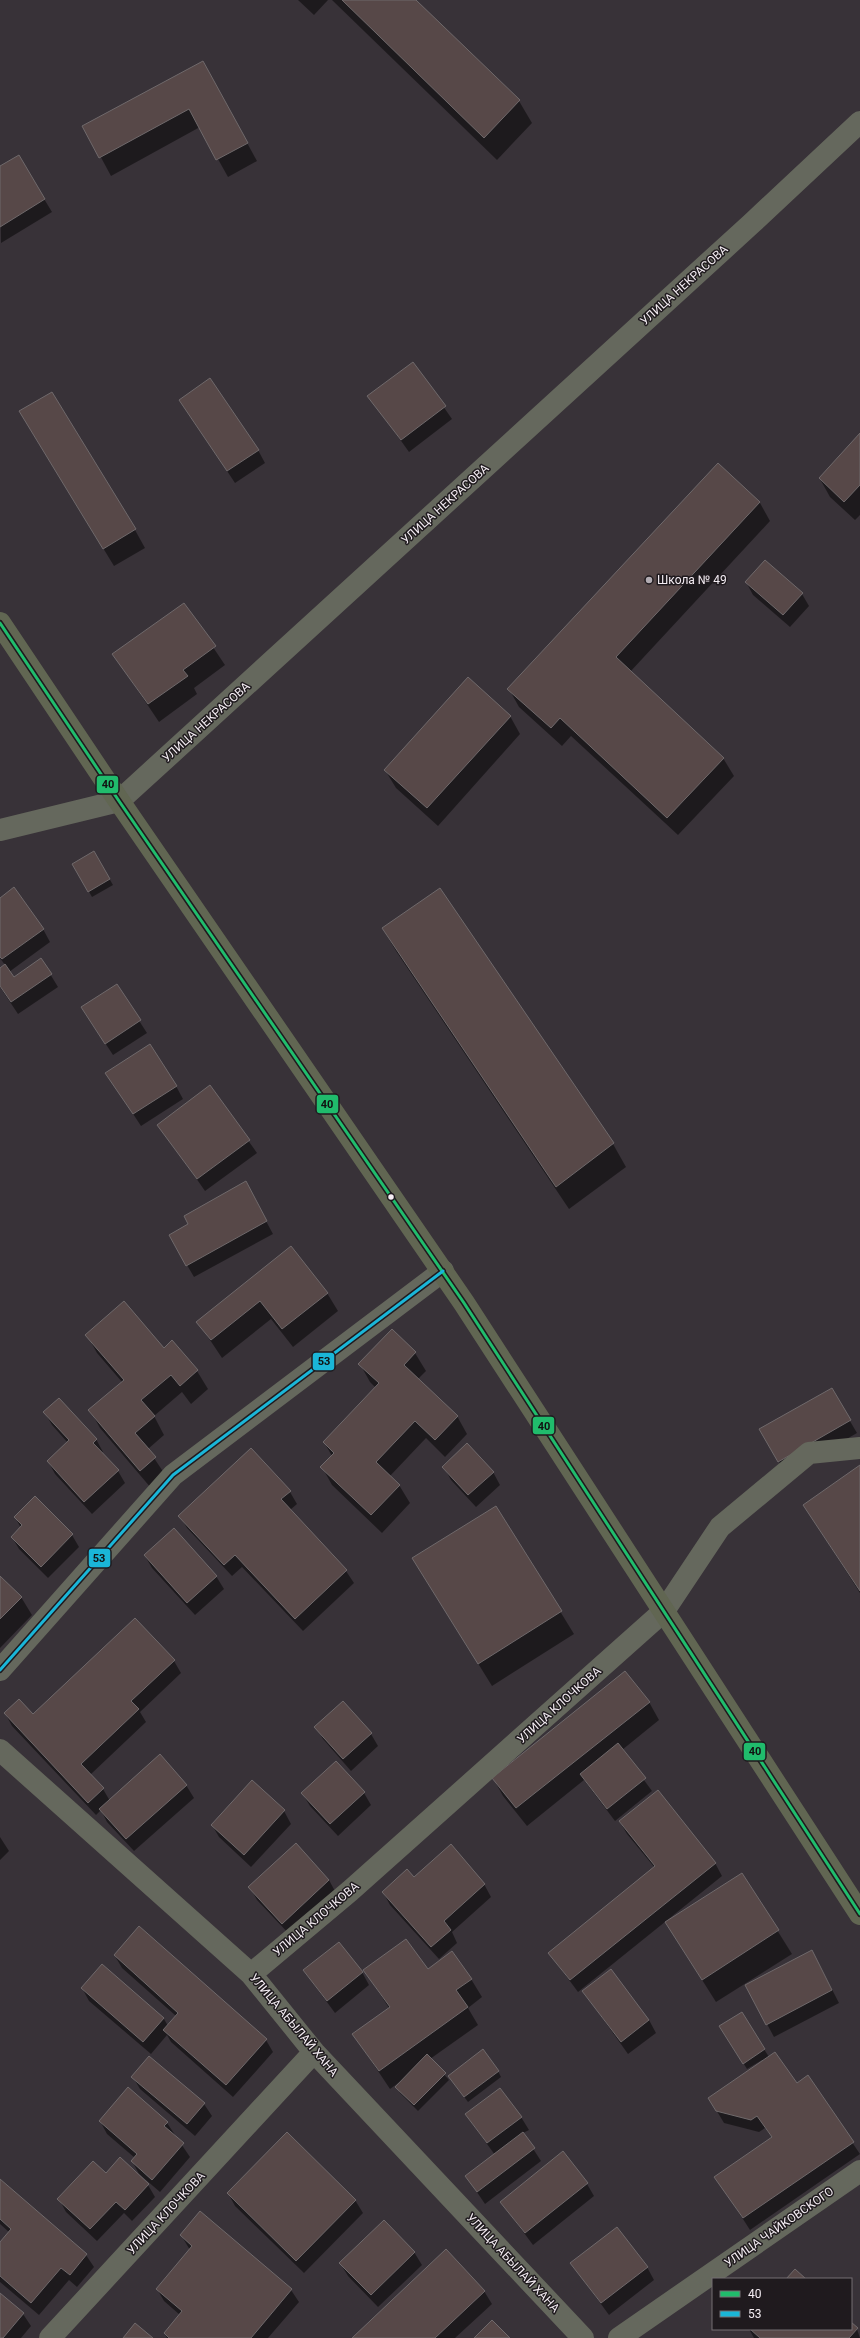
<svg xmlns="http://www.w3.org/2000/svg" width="860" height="2338" viewBox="0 0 860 2338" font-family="Roboto,sans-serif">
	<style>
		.shadow { fill: #0007 }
		.building { fill: #574848; stroke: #6f696b }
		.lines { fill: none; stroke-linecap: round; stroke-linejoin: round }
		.minor { stroke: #65685d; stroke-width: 22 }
		.major { stroke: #616652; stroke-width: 22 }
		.bus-1-casing { stroke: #1f1a1e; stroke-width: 6 }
		.bus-2-casing { stroke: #1f1a1e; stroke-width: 6 }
		.bus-1 { stroke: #20bc6c; stroke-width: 3 }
		.bus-2 { stroke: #1ab6d8; stroke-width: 3 }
		.poi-dot { fill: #b2acb2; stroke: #1f1a1e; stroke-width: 1.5 }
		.bus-dot { fill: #f4edf3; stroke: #1f1a1e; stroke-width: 1.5 }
		.labels { text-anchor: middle; stroke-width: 3; stroke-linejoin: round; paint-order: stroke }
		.street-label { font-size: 12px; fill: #f4edf3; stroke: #1f1a1e }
		.poi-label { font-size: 12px; fill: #f4edf3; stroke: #1f1a1e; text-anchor: start }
		.line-badge { stroke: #1f1a1e; stroke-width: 1.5 }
		.pale-badge-label { font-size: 11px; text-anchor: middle; font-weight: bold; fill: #111 }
	</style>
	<rect width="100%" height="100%" fill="#383238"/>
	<path class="shadow" d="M298 0H328L314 15Z
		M332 0H415L519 101 532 123 497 160Z
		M203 62 257 161 228 177 200 127 111 176 84 126Z
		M18 156 52 212 1 243 0 167Z
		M413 363 452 419 409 452 369 396Z
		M180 400 258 450 265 463 235 483Z
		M31 430 135 530 145 548 114 566Z
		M860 435V515L855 520 830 497 820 479Z
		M718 464 760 503 770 521 630 672 723 758 734 776 678 835 571 736 562 746 519 707 509 689Z
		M746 582 802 594 809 606 790 627 753 595Z
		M184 604 225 665 194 688 197 694 159 722 114 655Z
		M510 716 520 734 438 826 396 788 385 770Z
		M94 852 113 885 92 897 73 864Z
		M440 890 613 1144 626 1167 569 1209 396 951 383 929Z
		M0 899 43 929 50 942 9 972 14 978 41 959 58 987 18 1014 0 987V969L5 965 0 958Z
		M116 985 147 1033 113 1055 90 1020Z
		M114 1085 176 1086 183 1099 141 1126Z
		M210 1087 257 1153 205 1191 159 1125Z
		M252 1195 273 1234 194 1277 170 1236Z
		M291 1248 327 1293 338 1311 293 1347 271 1319 222 1358 198 1322Z
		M392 1331 415 1353 426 1371 418 1379 457 1416 467 1434 445 1457 426 1438 390 1476 399 1485 410 1503 382 1533 332 1485 322 1467 332 1456 324 1442 376 1388 370 1382 360 1364Z
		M87 1335 164 1349 172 1342 197 1371 208 1389 191 1404 182 1392 154 1416 164 1435 148 1449 166 1476 151 1488 100 1428 90 1410 122 1382 97 1353Z
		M831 1389 857 1433 786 1474 761 1430Z
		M45 1413 96 1439 103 1452 101 1453 118 1471 125 1483 92 1514 55 1474 48 1461 68 1443 52 1425Z
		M444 1467 493 1472 500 1485 476 1507 451 1480Z
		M860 1467V1593L804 1505Z
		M290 1492 297 1504 290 1510 346 1571 354 1583 303 1631 242 1567 232 1576 187 1528 180 1516Z
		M496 1507 574 1634 492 1686 427 1581Z
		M15 1517 72 1535 79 1547 48 1578 19 1549 12 1537 21 1528Z
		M145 1556 216 1576 224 1589 195 1615 152 1568Z
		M0 1577 21 1597 32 1615 0 1648Z
		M174 1661 181 1673 140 1712 146 1722 90 1775 103 1789 110 1801 186 1785 194 1798 134 1851 107 1822 101 1810 96 1815 12 1726 5 1713 33 1716Z
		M649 1702 659 1720 622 1750 652 1791 615 1821 584 1780 527 1826 503 1796 493 1778Z
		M343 1703 371 1734 378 1746 351 1771 323 1739 316 1727Z
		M302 1793H364L371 1805 338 1836 310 1806Z
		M284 1811 291 1824 251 1867 219 1837 212 1825Z
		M620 1822 715 1863 722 1876 578 1992 549 1953 655 1868 627 1834Z
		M0 1837 9 1851 0 1860Z
		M296 1845 329 1880 336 1893 290 1935 257 1900 250 1887Z
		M742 1874 792 1954 716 2002 680 1945Z
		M414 1878 484 1884 491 1897 452 1932 457 1943 439 1959 390 1905 383 1892Z
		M115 1956 266 2040 273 2052 233 2097 171 2042 167 2035 151 2054 89 2001 82 1988 102 1965 164 2019 168 2026 176 2016 122 1968Z
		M819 1964 839 2003 774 2037 767 2024Z
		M427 1970 471 1979 482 1997 468 2008 478 2025 430 2059 449 2080 418 2111 400 2093 397 2087 401 2081 390 2089 354 2035 389 2008 365 1971Z
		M304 1971 362 1972 369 1985 335 2013Z
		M583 1991 649 2020 656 2033 628 2054Z
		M741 2013 769 2057 797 2085 808 2077 860 2154 750 2230 716 2177 773 2138 765 2128 759 2132 724 2123 709 2098 763 2061 762 2060 747 2069 724 2032Z
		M149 2058 204 2104 212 2116 195 2136 140 2089 133 2077Z
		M498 2071 501 2077 468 2102 453 2082Z
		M466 2115 521 2117 529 2130 523 2133 541 2161 485 2204 466 2176 495 2155Z
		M100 2121 167 2123 190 2157 160 2192 139 2174 132 2161 135 2158 107 2134Z
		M106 2174 148 2185 155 2197 132 2221 124 2213 97 2241 66 2212 59 2199Z
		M0 2180 86 2255 94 2267 77 2287 69 2280 39 2315 0 2282V2244L10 2233 0 2224Z
		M587 2184 594 2196 533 2245 501 2202Z
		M228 2193 355 2200 363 2213 304 2273 235 2206Z
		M200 2213 291 2290 299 2302 268 2338H167L165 2334 180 2315 164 2301 157 2289 190 2250 181 2235Z
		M414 2252 422 2265 378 2307 348 2276 340 2263Z
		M571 2263 647 2267 654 2280 609 2315Z
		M484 2291 492 2304 455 2338H353Z
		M0 2294 23 2314 31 2326 21 2338H0Z
		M851 2323 857 2329 860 2338H754L749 2329H851Z"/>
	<path class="building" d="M342 0H416L520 100 484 138Z
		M203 61 248 143 216 160 189 109 99 158 82 126Z
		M19 155 45 199 0 227V166Z
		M413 362 446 406 401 440 367 396Z
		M210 378 259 450 227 471 179 400Z
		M52 392 136 529 103 549 19 411Z
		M860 433V485L844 502 819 478Z
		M718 463 760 502 616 657 724 758 667 818 560 718 551 728 507 689Z
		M765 560 803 593 783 615 745 582Z
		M184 603 216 646 183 670 188 676 148 704 112 654Z
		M468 677 511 716 427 808 384 770Z
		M94 851 110 879 88 892 72 864Z
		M14 887 44 929 2 959 0 957V898Z
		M440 888 614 1143 556 1187 382 928Z
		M41 958 52 974 11 1002 0 986V968L5 964 14 977Z
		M117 984 141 1020 105 1044 81 1007Z
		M150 1044 177 1086 133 1114 105 1073Z
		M210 1085 250 1140 197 1179 157 1125Z
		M246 1181 267 1221 186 1266 169 1235 188 1224 184 1216Z
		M291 1246 328 1293 282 1329 260 1301 211 1340 196 1322Z
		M124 1301 164 1348 172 1340 198 1370 180 1386 171 1375 141 1400 155 1416 135 1433 156 1457 140 1471 88 1410 124 1380 85 1335Z
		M392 1329 416 1352 404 1365 458 1416 435 1440 415 1421 376 1462 400 1485 371 1515 320 1467 334 1453 323 1442 379 1383 358 1364Z
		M832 1388 851 1420 778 1462 759 1429Z
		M59 1398 97 1439 93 1443 119 1470 84 1502 47 1461 69 1440 43 1412Z
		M467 1443 494 1472 468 1495 442 1467Z
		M251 1448 291 1491 281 1499 347 1570 295 1619 235 1555 224 1565 178 1516Z
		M860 1465V1591L803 1505Z
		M35 1496 73 1534 41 1567 11 1537 22 1525 14 1517Z
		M496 1506 562 1611 478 1664 412 1558Z
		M174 1528 217 1576 187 1603 144 1555Z
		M0 1576 22 1597 0 1619Z
		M135 1618 175 1660 131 1701 139 1709 81 1764 104 1788 88 1803 4 1713 19 1699 33 1714Z
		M625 1671 650 1702 516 1808 492 1778Z
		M343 1701 372 1733 343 1759 314 1727Z
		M618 1743 646 1778 607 1809 580 1774Z
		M160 1754 187 1785 126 1839 99 1809Z
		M336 1761 365 1792 330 1824 301 1793Z
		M252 1780 285 1810 244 1855 211 1825Z
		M658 1790 716 1863 570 1980 548 1953 655 1866 619 1821Z
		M296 1843 329 1880 282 1924 248 1887Z
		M451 1844 485 1884 444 1921 451 1930 431 1947 382 1892 407 1869 414 1877Z
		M742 1873 779 1930 702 1980 665 1922Z
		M139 1926 267 2039 226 2085 163 2030 178 2013 114 1955Z
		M406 1939 428 1969 452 1951 472 1979 456 1990 468 2007 379 2071 352 2034 390 2007 363 1970Z
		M339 1942 363 1972 327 2001 303 1970Z
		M812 1950 832 1990 766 2025 745 1985Z
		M102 1964 164 2018 143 2042 81 1988Z
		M611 1969 649 2020 621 2042 582 1991Z
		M742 2012 765 2049 743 2064 719 2026Z
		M483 2049 499 2071 464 2097 448 2076Z
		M775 2052 797 2083 808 2075 854 2142 743 2218 714 2177 772 2137 757 2116 751 2120 716 2111 708 2098Z
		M427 2054 446 2073 414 2105 395 2087Z
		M149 2056 205 2103 187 2124 131 2077Z
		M128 2087 168 2122 164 2126 184 2143 152 2180 131 2161 137 2154 99 2121Z
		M500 2088 522 2117 487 2143 465 2114Z
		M287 2132 356 2200 296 2261 227 2193Z
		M523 2132 535 2148 477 2192 465 2176Z
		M563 2151 588 2183 525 2233 500 2202Z
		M120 2157 149 2184 125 2210 116 2202 90 2229 57 2199 93 2161 106 2173Z
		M0 2179 87 2254 70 2275 61 2268 31 2303 0 2276V2242L11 2229 0 2219Z
		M200 2211 292 2289 251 2338H169L164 2333 182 2311 156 2289 192 2246 180 2235Z
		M384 2220 415 2252 371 2295 339 2263Z
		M617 2227 648 2267 601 2303 570 2263Z
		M446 2249 485 2291 435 2338H352Z
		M795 2269 806 2279H786Z
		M0 2293 24 2313 3 2338H0Z
		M492 2320 510 2338H474Z
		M851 2322 858 2328 849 2338H760L750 2329H851Z
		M135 2323 153 2338H123Z"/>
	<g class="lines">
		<path class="minor" d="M0 830 119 801 751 224 860 122
			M0 1670 173 1475 443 1271
			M0 1750 251 1974 314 2052 583 2338
			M251 1974 350 1891 664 1611 720 1527 809 1453 860 1448
			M50 2338 314 2052
			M619 2338 860 2171"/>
		<path class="major" d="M0 623 119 801 464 1303 860 1914"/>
		<defs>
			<path id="bus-1" d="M0 623 119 801 464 1303 860 1914"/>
			<path id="bus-2" d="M0 1670 173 1475 443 1271"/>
		</defs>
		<use href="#bus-1" class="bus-1-casing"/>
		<use href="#bus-2" class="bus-2-casing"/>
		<use href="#bus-1" class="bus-1"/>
		<use href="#bus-2" class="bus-2"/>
	</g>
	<circle class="poi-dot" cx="649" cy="580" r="4"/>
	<circle class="bus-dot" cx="391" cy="1197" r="3.5"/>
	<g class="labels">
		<g class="street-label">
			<text transform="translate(684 285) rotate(-42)" y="4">УЛИЦА НЕКРАСОВА</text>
			<text transform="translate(445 504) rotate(-42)" y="4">УЛИЦА НЕКРАСОВА</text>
			<text transform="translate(206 722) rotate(-42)" y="4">УЛИЦА НЕКРАСОВА</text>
			<text transform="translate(559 1705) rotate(-42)" y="4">УЛИЦА КЛОЧКОВА</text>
			<text transform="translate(316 1919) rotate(-40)" y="4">УЛИЦА КЛОЧКОВА</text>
			<text transform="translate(294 2025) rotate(50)" y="4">УЛИЦА АБЫЛАЙ ХАНА</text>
			<text transform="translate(166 2213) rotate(-47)" y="4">УЛИЦА КЛОЧКОВА</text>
			<text transform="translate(779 2227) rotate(-35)" y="4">УЛИЦА ЧАЙКОВСКОГО</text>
			<text transform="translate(513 2263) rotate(47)" y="4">УЛИЦА АБЫЛАЙ ХАНА</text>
		</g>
		<g class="poi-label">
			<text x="657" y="584">Школа № 49</text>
		</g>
	</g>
	<g class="line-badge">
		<rect x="96" y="775" width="23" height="19" rx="4" fill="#20bc6c"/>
		<rect x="316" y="1094" width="23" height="20" rx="4" fill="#20bc6c"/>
		<rect x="312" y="1352" width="23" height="19" rx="4" fill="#1ab6d8"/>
		<rect x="532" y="1416" width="23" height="19" rx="4" fill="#20bc6c"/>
		<rect x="88" y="1548" width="23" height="20" rx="4" fill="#1ab6d8"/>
		<rect x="743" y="1742" width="23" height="19" rx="4" fill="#20bc6c"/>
	</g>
	<g class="pale-badge-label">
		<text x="108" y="788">40</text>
		<text x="327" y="1108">40</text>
		<text x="324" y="1365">53</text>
		<text x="544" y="1430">40</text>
		<text x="99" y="1562">53</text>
		<text x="755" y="1755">40</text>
	</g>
	<rect x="712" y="2278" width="140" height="52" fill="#1f1a1e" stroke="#746e73"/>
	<rect x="720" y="2291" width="20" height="6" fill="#20bc6c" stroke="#746e73"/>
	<text x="748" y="2298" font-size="12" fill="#f4edf3">40</text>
	<rect x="720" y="2311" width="20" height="6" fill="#1ab6d8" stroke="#746e73"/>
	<text x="748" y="2318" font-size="12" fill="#f4edf3">53</text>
</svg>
